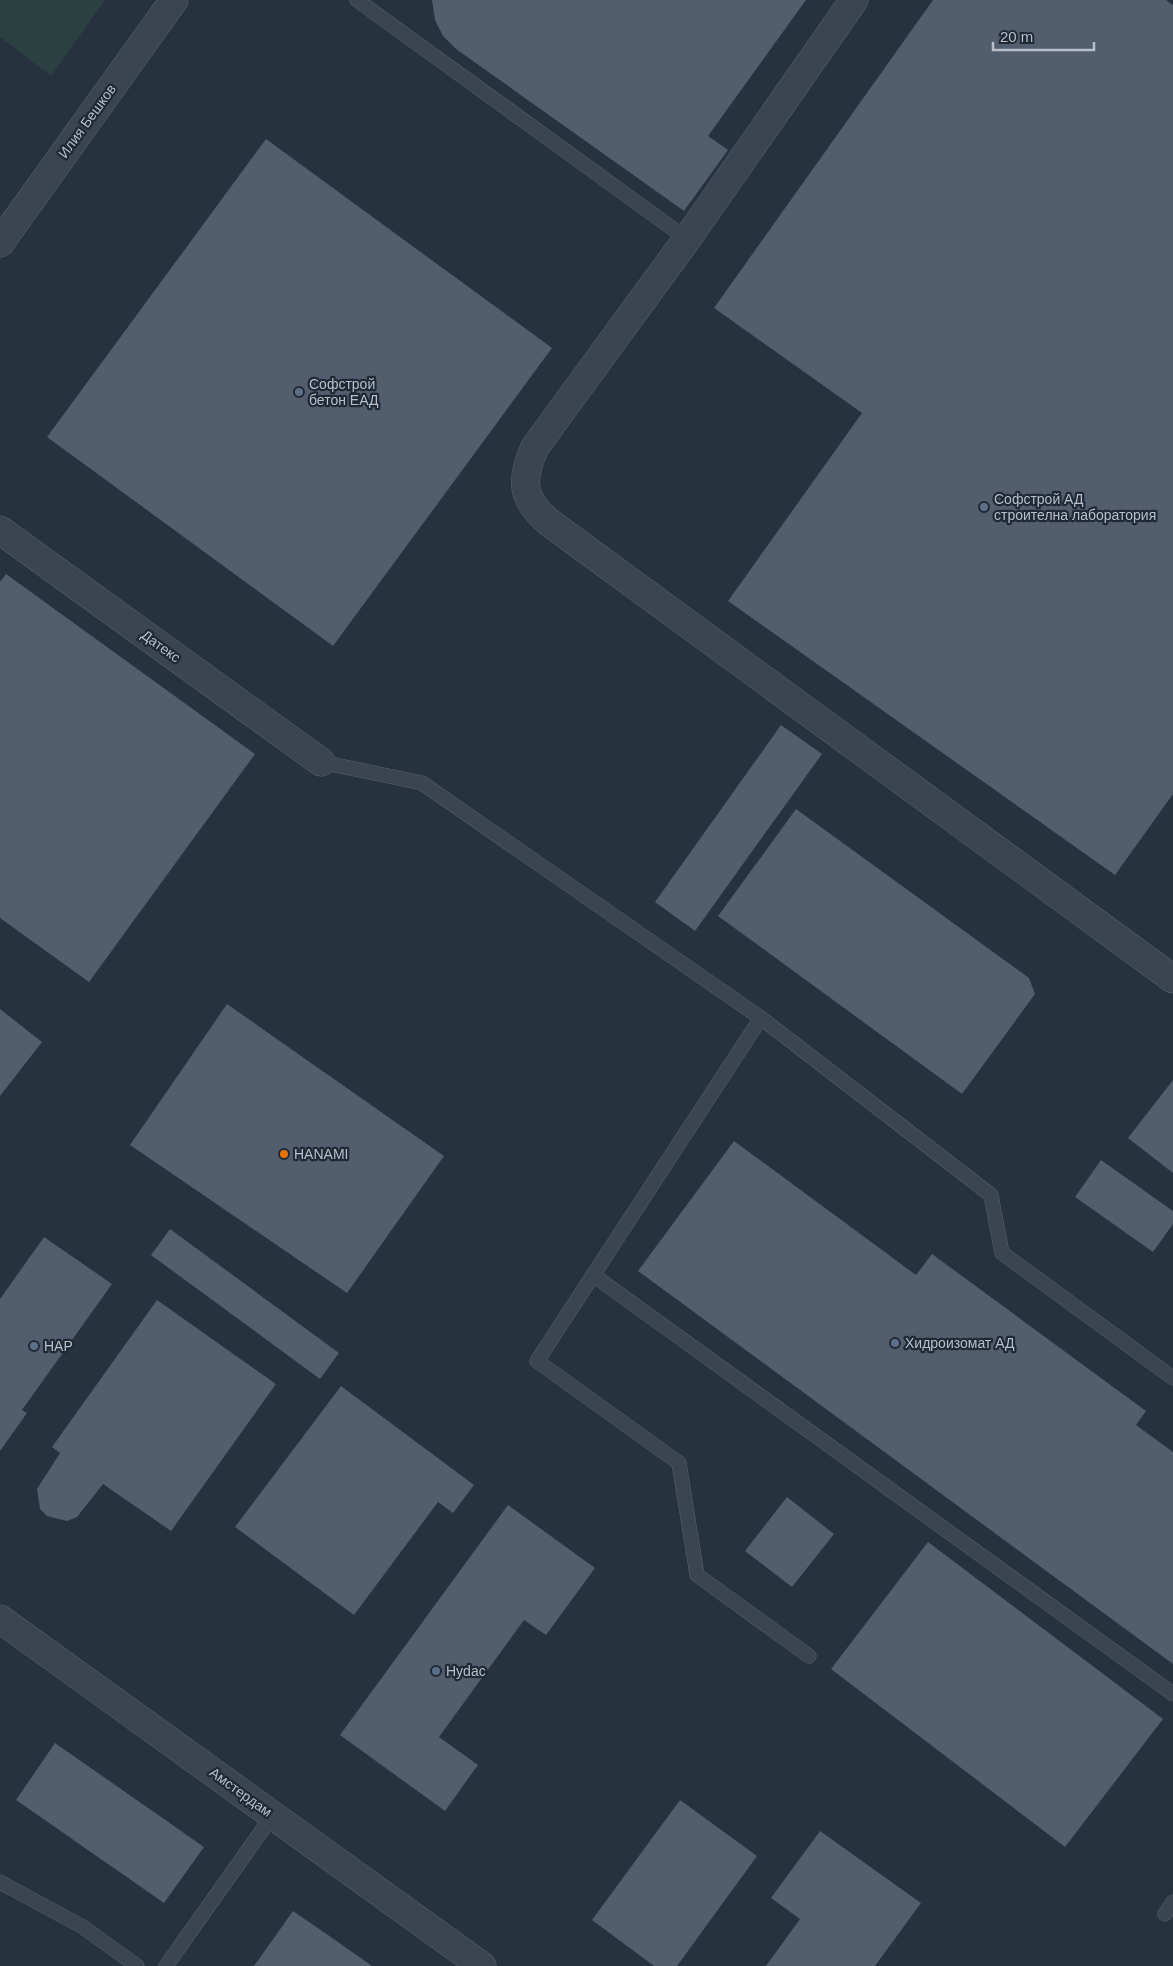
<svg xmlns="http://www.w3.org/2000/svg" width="1173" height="1966" viewBox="0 0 1173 1966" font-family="Helvetica,sans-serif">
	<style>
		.green { fill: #2a4041 }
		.building { fill: #525d6d }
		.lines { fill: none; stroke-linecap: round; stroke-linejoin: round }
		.service-casing { stroke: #59626d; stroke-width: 15 }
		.minor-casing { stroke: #59626d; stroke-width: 29 }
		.tertiary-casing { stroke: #59626d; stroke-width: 29 }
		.service { stroke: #3b444f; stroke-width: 14 }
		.minor { stroke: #3b444f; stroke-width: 28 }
		.tertiary { stroke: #3b444f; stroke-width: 28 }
		.service-dot { fill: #5c6f8a; stroke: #202935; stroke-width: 2 }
		.food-dot { fill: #e8710a; stroke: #202935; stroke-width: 2 }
		.labels { text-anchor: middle; stroke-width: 4.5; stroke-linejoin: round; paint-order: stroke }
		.street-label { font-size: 14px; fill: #b8bfca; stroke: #202935 }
		.poi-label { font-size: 14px; fill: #b8bfca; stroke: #202935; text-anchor: start }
	</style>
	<rect width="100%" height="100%" fill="#27323f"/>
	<path class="green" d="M0 0H105L51 76 0 37Z"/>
	<path class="building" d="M432 0H806L708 136 728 150 684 211 456 49 443 36 435 20Z
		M933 0H1166L1173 5V794L1115 875 728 601 862 413 714 308Z
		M266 139 552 348 333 646 47 437Z
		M6 574 255 754 89 982 0 918V582Z
		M781 725 822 754 695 931 655 902Z
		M796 809 1029 978 1035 994 962 1094 718 916Z
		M227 1004 444 1156 347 1293 130 1145Z
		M0 1009 42 1042 0 1096Z
		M1173 1080V1173L1128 1138Z
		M734 1141 916 1275 932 1254 1146 1411 1136 1425 1173 1452V1664L638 1271Z
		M1101 1160 1173 1211V1224L1153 1252 1075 1197Z
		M170 1229 339 1353 320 1379 151 1255Z
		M44 1237 112 1284 22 1410 27 1413 0 1451V1299Z
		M157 1300 276 1384 171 1531 103 1484 77 1517 67 1521 47 1516 40 1509 37 1489 60 1453 52 1447Z
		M341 1386 474 1485 453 1513 438 1502 354 1615 235 1527Z
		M787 1497 834 1534 792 1587 745 1551Z
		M508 1505 595 1568 546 1635 524 1620 439 1737 478 1765 445 1811 340 1735Z
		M928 1542 1163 1719 1065 1847 831 1669Z
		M55 1743 204 1847 164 1903 16 1800Z
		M680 1800 757 1856 677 1966H654L592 1920Z
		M820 1831 921 1903 875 1966H766L800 1919 771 1898Z
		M293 1911 328 1935 372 1966H254Z"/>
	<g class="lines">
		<defs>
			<path id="service" d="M357 0 687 239
				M321 762 422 783 761 1018 991 1195 1002 1253 1173 1378
				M761 1018 537 1361 679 1463 697 1575 809 1656
				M593 1275 1173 1694
				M0 1882 83 1927 137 1966
				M1165 1914 1173 1902
				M166 1966 273 1815"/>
			<path id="minor" d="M854 0 687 239 535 447C520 480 521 499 550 523L1173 979
				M0 530 321 762"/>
			<path id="tertiary" d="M0 243 174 0
				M0 1619 482 1966"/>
		</defs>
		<use href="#service" class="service-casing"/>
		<use href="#minor" class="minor-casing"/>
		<use href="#tertiary" class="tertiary-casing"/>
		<use href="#service" class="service"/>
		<use href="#minor" class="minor"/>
		<use href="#tertiary" class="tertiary"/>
	</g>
	<g class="service-dot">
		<circle cx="299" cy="392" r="5"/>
		<circle cx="984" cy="507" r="5"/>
		<circle cx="895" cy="1343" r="5"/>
		<circle cx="34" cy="1346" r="5"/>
		<circle cx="436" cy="1671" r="5"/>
	</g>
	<circle class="food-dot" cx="284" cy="1154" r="5"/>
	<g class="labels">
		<g class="street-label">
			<text transform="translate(87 121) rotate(-54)" y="5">Илия Бешков</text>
			<text transform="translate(161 646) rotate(36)" y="5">Датекс</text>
			<text transform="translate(241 1792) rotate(36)" y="5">Амстердам</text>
		</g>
		<g class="poi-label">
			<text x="309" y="389">Софстрой<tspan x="309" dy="16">бетон ЕАД</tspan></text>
			<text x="994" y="504">Софстрой АД<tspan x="994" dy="16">строителна лаборатория</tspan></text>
			<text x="294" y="1159">HANAMI</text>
			<text x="905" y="1348">Хидроизомат АД</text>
			<text x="44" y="1351">НАР</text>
			<text x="446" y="1676">Hydac</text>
		</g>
	</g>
	<path d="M993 42v8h101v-8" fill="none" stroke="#b8bfca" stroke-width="2.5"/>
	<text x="1000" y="42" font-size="15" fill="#b8bfca" stroke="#202935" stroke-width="4" paint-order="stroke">20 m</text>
</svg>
